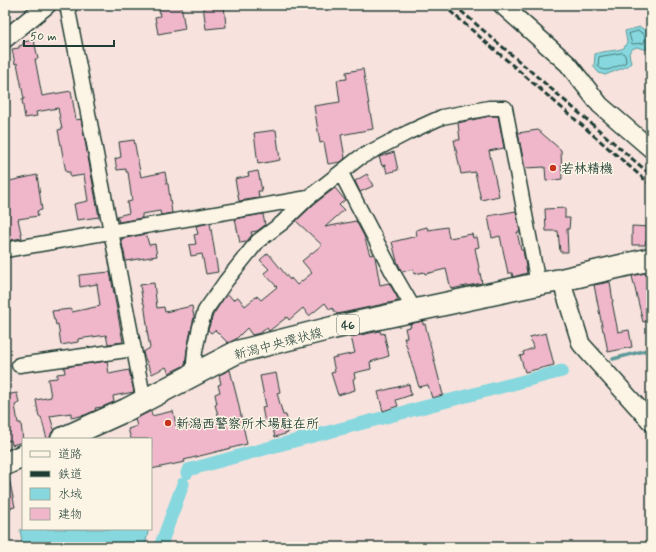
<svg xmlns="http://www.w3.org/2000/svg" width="656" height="552" viewBox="0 0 656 552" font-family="Mynerve,'Klee One',sans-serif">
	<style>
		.water { fill: #86d7de; stroke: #5d999a }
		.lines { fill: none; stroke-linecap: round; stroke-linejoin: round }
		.shore { stroke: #487b78; stroke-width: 1 }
		.stream { stroke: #5d999a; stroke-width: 3.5 }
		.canal { stroke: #86d7de; stroke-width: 13 }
		.building { fill: #f0b7cb; stroke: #1f3d34 }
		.minor-casing { stroke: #1f3d34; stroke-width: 17 }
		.tertiary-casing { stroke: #1f3d34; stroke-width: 20 }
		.primary-casing { stroke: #1f3d34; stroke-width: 25 }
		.minor { stroke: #fcf5e5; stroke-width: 14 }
		.tertiary { stroke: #fcf5e5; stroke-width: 17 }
		.primary { stroke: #fcf5e5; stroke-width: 22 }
		.rail { stroke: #1f3d34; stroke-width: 3; stroke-dasharray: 6 3; stroke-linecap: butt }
		.poi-dot { fill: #c8321e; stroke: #fcf5e5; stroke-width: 1.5 }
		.labels { text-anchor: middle; stroke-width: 3; stroke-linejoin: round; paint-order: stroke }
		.shield { fill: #fcf5e5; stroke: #617469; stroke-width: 1 }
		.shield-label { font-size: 12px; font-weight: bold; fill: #1f3d34 }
		.poi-label { font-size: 13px; font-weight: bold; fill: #1f3d34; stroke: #fcf5e5; text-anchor: start }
		.street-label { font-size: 13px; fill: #1f3d34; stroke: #fcf5e5 }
	</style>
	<rect width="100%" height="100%" fill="#f8e2dd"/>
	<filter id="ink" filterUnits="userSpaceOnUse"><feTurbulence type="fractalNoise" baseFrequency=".025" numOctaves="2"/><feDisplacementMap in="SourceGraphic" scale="8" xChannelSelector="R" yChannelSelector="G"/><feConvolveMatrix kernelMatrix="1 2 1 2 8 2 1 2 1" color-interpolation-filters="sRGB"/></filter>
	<g filter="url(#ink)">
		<path class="water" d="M640 27 647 31 649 38 647 49H643L637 47 632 49 629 53 631 63 628 66 605 75 599 73 594 67 595 54C605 50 614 52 624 48L627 42 625 31Z
			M26 529H148V532L145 547H23L20 530Z"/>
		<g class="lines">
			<path class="shore" d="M639 31 644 34 645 39 644 43 632 44 629 34Z
				M623 53 625 55 626 61 625 63C616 66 605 75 598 66L599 57Z"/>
			<path class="stream" d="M613 359 651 349"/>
			<path class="canal" d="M187 473 188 470 275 446 562 371
				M160 547 183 484"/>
		</g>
		<path class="building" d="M158 5H181L185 29 158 34 155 17 160 16Z
			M203 5H224L226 27 206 29Z
			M34 40 38 59H35L42 96 71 91 76 120 81 119 99 217 77 220 74 204 88 201 84 175 70 177V172H66L58 130 62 129 58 108 36 112 37 116 25 118 22 100 24 99 17 63 15 64 12 49 19 48V46L23 45V42Z
			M363 69 373 129 341 135 345 158 341 162 328 164 324 142 320 143 314 106 340 102 337 80 347 79 346 72Z
			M490 116H498L504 148 489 151 499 196 481 200 475 172 461 174 454 140H460L458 123Z
			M276 130 280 160 258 164 254 133Z
			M538 130 561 150 562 179 546 181 545 167 525 168 518 133Z
			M134 140 141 177 165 172 167 184H168L172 213 161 215 160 211 142 214V218L119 222 117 216 129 213 127 202 132 201 128 172H126V169L117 170 115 159 121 157 119 142Z
			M394 152 398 170 387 173 385 165 382 166 379 157Z
			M258 171 262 191H258L259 198 239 201 235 179 249 176 248 173Z
			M367 174 373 186 360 192 355 181Z
			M37 175 42 210 37 211 38 216 18 219 22 238 5 241V182Z
			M335 188 345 200 339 205 344 210 325 227 356 221 364 236 370 255 374 254 375 257 380 285 389 283 397 297 398 301 337 314 332 308 330 310 325 303 309 316 303 308 289 320 287 317 269 331 267 328 260 333 252 335 247 328 236 339 228 343 215 330 211 333 208 330 213 315 224 298 229 295 233 300 238 297 245 306 257 296 261 300 277 287 264 273 269 269 260 260 268 253 290 280 291 278 297 285 312 273 302 261 322 245 296 221 314 204Z
			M565 208V218H570L569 229H567L568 252H560L558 231H546L545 209Z
			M516 211 520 232H517L521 250H523L527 273 513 277 512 273H508L500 236 492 238 488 216Z
			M263 214 265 225 257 231 251 232 252 235 246 242 240 243 235 219Z
			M210 223 218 272 206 274 202 254 191 256 189 245 196 244 194 235 198 234 196 226Z
			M632 226 650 227 649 240H646L645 245H632Z
			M427 227 428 230 447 227 449 238 472 234 473 238 477 237 479 247 475 248 482 283 451 289 446 269 425 274 424 272 414 274 413 269 402 272 397 261 392 242 417 236 416 230Z
			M146 234 149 245 155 244 157 256 126 261 121 239Z
			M110 272 123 342 108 344 106 335 78 339V342L61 345 58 324 56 325 55 320H54L52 311 71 309 72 312 100 306 97 284 80 287 79 275Z
			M649 272 651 279V320L643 322 632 276Z
			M610 282 613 302H612L618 332 629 330 632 347 608 352 604 331H603L594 285Z
			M154 283 157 308 164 307 165 312 192 306 194 317 187 349 185 365 169 373 166 367 152 374 144 356 143 352 150 348 147 331H148L144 303H143L140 285Z
			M423 321V325L425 324 443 395 432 398 428 385 419 387 404 338 407 337 405 328 411 327 410 324Z
			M380 331 381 334 384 333 389 356 370 362 371 369 354 373 355 378 353 379 355 390 338 395 331 373 335 372 332 358 355 353 351 337Z
			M546 333 554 365 525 372 520 356 524 355 523 352 533 348 530 337Z
			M107 361 109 374 129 370 134 392 113 396 114 402 102 407 95 408 96 410 85 415 71 418V413L50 416 54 430 52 432 50 439H47L41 417H39L36 400 51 397 48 379 57 378V374L65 373 64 367Z
			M230 370 238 402 247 444 184 460 185 462 151 469V439H131L128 429 137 426 135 419 151 411 152 416 173 411 177 429 219 418 215 405 217 404 215 394 220 392 218 385 221 384 219 375Z
			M276 373 280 392 277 393 283 415H286L290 429 288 430V433L275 437 271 421 265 423 262 407 266 406 260 376Z
			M409 384 411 395 396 400 398 406 383 411 378 392Z
			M17 393 19 403 15 405 18 423H21L23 442 12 445 11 440 7 441 5 427V395Z
			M9 478 15 507 5 509V479Z"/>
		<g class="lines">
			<defs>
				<path id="minor" d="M67 5 144 401
					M341 173 393 273 415 311
					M5 250 308 198
					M19 365 134 349
					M193 376 195 351 200 327 205 311 226 281 258 241 282 223 308 198 359 158 409 132 442 117 489 108H505L538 284"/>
				<path id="tertiary" d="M502 5 568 64 600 105 651 149
					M5 39 47 5
					M561 280 581 344 651 422"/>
				<path id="primary" d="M62 439 126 410 237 352 332 328 538 284 561 280 651 259
					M5 464 23 456"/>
			</defs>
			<use href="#minor" class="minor-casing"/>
			<use href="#tertiary" class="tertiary-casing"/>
			<use href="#primary" class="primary-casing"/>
			<use href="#minor" class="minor"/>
			<use href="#tertiary" class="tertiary"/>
			<use href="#primary" class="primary"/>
			<path class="rail" d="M443 5 651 185
				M454 5 651 175"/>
		</g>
	</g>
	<g class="poi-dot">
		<circle cx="553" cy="168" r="4"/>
		<circle cx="168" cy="423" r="4"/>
	</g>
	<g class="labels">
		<rect class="shield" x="337" y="315" width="22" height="20" rx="3"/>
		<g class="shield-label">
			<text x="348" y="329">46</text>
		</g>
		<g class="poi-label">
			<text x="561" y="173">若林精機</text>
			<text x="176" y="428">新潟西警察所木場駐在所</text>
		</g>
		<g class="street-label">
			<text transform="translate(278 343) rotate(-15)" y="5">新潟中央環状線</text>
		</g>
	</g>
	<rect width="656" height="552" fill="none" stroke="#fcf5e5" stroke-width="20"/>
	<rect x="10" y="10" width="636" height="532" fill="none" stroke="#1f3d34" stroke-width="1.5" filter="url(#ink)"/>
	<rect x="22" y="438" width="130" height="92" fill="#fcf5e5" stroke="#a4ab9e"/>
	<rect x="30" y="451" width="20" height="6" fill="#fcf5e5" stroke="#a4ab9e"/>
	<text x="58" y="458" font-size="12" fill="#1f3d34">道路</text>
	<rect x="30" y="471" width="20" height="6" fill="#1f3d34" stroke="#a4ab9e"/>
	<text x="58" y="478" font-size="12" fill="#1f3d34">鉄道</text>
	<rect x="30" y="488" width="20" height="12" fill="#86d7de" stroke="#a4ab9e"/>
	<text x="58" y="498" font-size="12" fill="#1f3d34">水域</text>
	<rect x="30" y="508" width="20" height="12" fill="#f0b7cb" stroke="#a4ab9e"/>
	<text x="58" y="518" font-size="12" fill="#1f3d34">建物</text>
	<path d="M24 40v6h90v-6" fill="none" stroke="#1f3d34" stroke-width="2"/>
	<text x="30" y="40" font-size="12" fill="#1f3d34" stroke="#fcf5e5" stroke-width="3" paint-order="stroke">50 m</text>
</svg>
